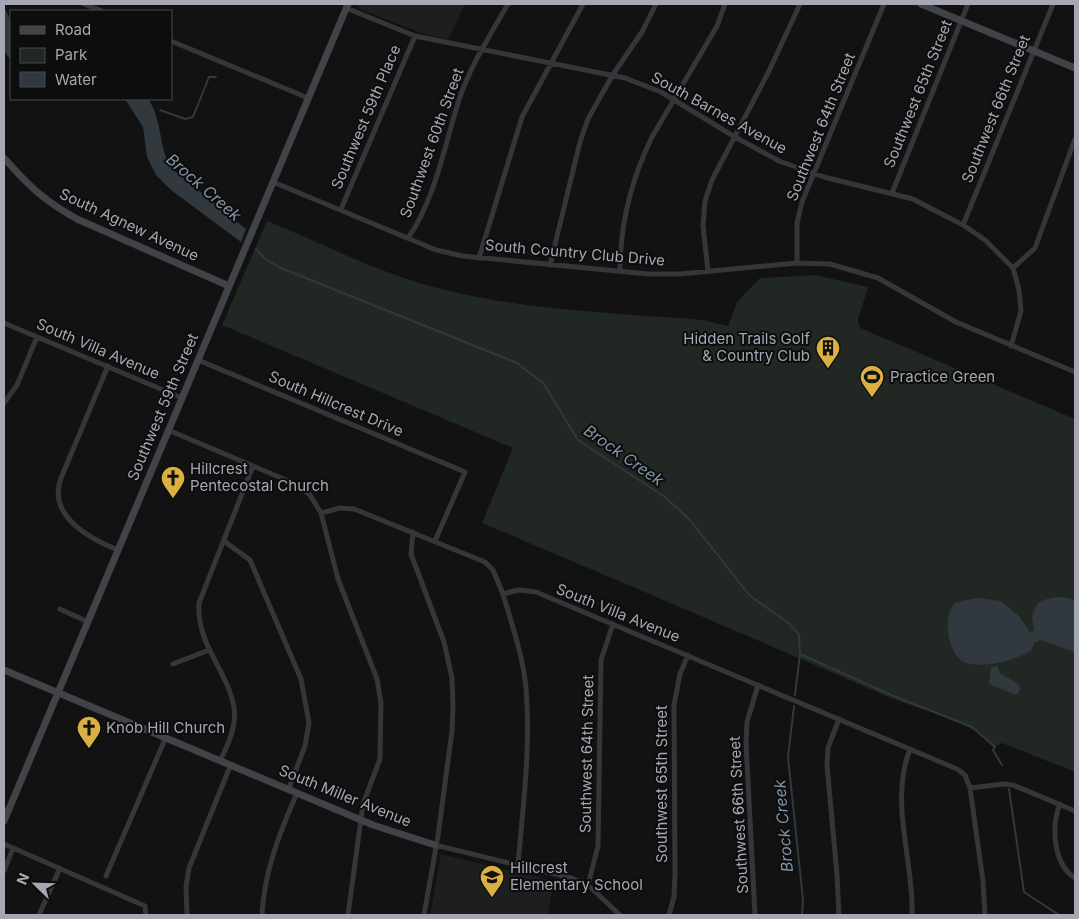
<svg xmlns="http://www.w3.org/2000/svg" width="1079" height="919" viewBox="0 0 1079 919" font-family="Inter,sans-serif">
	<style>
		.built { fill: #1e1e20 }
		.green { fill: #212722 }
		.water { fill: #31383e }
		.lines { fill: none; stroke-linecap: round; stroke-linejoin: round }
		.stream { stroke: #31383e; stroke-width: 2 }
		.street { stroke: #36363a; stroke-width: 5 }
		.secondary { stroke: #424348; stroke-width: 7 }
		.labels { text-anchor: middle; stroke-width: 4; stroke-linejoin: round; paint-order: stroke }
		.street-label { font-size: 15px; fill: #a5a8b2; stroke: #0d0d0e }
		.poi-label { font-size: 15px; fill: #a5a8b2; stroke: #0d0d0e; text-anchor: start }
		.water-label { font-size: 16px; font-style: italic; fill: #8094aa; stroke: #0d0d0e }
	</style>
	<rect width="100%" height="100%" fill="#121213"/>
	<path class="built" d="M355 4H465L448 40 419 32 359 9Z
		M441 854 554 881 548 915H430Z"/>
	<path class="green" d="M267 221C312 239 357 262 404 278 499 310 604 312 703 320L728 326 737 302 760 278 815 275 868 287 858 320 860 328 1075 419V772L1002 743 993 747C972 719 918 710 886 696 751 637 617 580 482 523L513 448 222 325Z"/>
	<path class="water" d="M4 7 11 21V60L4 51Z
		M125 99H148C163 120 158 146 171 168L246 229 241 242 171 190 156 175 147 157 143 127Z
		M977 598 1001 601 1019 616 1030 632 1034 630 1032 616 1038 603C1047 597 1066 594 1075 601V652L1040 640 1034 643 1031 651C1012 661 984 669 963 662 947 652 942 615 956 602Z
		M997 666 1000 673 1018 684 1020 688 1018 694H1014L989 684 991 667Z"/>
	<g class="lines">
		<path class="stream" d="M160 110 185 119 193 117 209 77H216
			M256 249 265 259 281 268 517 363 544 384 578 440 665 497 690 520 750 596 786 621 799 634 800 654 795 695
			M800 654 891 695 972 727 995 747 993 750 1002 765
			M794 706 788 757 803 900 802 915
			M1009 789 1024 892 1059 915"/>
		<path class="street" d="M84 4 102 11
			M346 8 415 36 625 78 661 92 735 137 779 161 824 177 913 199 932 209 963 225 985 240 1013 268 1019 290 1021 311 1011 346
			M171 41 308 98
			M273 182 436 250 463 256 648 274H680L797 263 830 264 878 278 956 322 1075 372
			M892 193 968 4
			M341 209 415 36
			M963 225 1053 4
			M408 238C434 202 445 145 458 103 469 68 490 35 508 4
			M479 258 522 117 583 4
			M797 263V223L802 202 884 4
			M550 265 580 142 588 119 612 76 642 32 656 4
			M1013 268 1035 248 1075 139
			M620 271C620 225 632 178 652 137L717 26 725 4
			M708 271 703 226 705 201 712 180 769 71 800 4
			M4 323 182 398
			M198 360 465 472 435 541
			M108 366 61 478C47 515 88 538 118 550
			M4 403 17 385 37 337
			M168 430 298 485 310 495 321 513 340 508 354 509 485 562 493 570 503 594 518 590 536 592 957 769 965 775 970 788 1004 784 1013 785 1075 811
			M321 513 338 579 377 679 381 703 380 759 363 804 348 915
			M413 532 411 554 444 642 452 678 453 705 452 731 438 836 424 915
			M224 541 250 560 301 679 309 723 305 746 289 788
			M503 594C512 625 523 656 526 688 531 746 523 806 518 865
			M60 609 88 622
			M173 664 209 650
			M910 749C889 803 914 860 912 915
			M221 759C228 744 237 726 234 708 228 670 196 645 199 603L253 466
			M970 788 983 881 985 915
			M1060 804C1051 826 1053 864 1075 878
			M4 844 145 906 146 915
			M435 845 571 878 588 885 620 915
			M4 871 13 848
			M106 876 166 737
			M588 885 598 846 601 660 613 624
			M39 915 60 868
			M187 915 186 887 189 868 231 764
			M262 915C264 872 280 832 297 793
			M669 915 674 897 675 874 674 705 680 674 688 655
			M755 915 746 743 747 722 758 685
			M839 915 837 875 827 765 828 748 839 719"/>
		<path class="secondary" d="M921 4 1075 68
			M4 158C29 186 43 200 77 219L229 286
			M4 670 373 825 435 845
			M4 821 348 4"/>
	</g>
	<defs>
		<symbol id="building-pin" viewBox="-11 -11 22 30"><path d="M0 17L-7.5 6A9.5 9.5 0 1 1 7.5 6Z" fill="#dbb043" stroke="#0d0d0e"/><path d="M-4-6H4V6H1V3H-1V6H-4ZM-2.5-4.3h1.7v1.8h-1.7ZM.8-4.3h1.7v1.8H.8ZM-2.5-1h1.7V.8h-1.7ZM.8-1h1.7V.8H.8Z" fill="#111"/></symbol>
		<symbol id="stadium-pin" viewBox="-11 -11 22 30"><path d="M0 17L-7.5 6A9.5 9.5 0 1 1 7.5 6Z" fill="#dbb043" stroke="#0d0d0e"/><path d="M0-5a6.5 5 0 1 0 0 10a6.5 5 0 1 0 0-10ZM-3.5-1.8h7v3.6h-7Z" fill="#111"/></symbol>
		<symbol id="church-pin" viewBox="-11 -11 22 30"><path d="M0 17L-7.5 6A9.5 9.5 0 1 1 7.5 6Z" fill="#dbb043" stroke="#0d0d0e"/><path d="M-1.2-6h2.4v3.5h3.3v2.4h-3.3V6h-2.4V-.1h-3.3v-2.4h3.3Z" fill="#111"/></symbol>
		<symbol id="school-pin" viewBox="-11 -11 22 30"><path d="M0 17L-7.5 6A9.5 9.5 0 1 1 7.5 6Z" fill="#dbb043" stroke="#0d0d0e"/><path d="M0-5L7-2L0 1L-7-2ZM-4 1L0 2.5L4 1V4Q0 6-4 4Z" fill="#111"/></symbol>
	</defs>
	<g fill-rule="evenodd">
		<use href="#building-pin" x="814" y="334" width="28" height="38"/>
		<use href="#stadium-pin" x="858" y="363" width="28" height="38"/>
		<use href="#church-pin" x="159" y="464" width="28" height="38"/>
		<use href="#church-pin" x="75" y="714" width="28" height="38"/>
		<use href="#school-pin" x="478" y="863" width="28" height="38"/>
	</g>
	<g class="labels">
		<g class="street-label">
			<text transform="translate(918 94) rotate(-68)" y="5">Southwest 65th Street</text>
			<text transform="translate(996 109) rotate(-68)" y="5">Southwest 66th Street</text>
			<text transform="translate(719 113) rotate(29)" y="5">South Barnes Avenue</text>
			<text transform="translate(366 117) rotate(-67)" y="5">Southwest 59th Place</text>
			<text transform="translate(821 127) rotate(-68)" y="5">Southwest 64th Street</text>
			<text transform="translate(432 143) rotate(-70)" y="5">Southwest 60th Street</text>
			<text transform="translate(129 225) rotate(25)" y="5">South Agnew Avenue</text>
			<text transform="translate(575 253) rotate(5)" y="5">South Country Club Drive</text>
			<text transform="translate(98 349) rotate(23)" y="5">South Villa Avenue</text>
			<text transform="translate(336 404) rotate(23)" y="5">South Hillcrest Drive</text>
			<text transform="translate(163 407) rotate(-67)" y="5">Southwest 59th Street</text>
			<text transform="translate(618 613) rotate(22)" y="5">South Villa Avenue</text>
			<text transform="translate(587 754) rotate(-89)" y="5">Southwest 64th Street</text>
			<text transform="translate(662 784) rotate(-90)" y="5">Southwest 65th Street</text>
			<text transform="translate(345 796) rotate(22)" y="5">South Miller Avenue</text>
			<text transform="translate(739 815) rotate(-93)" y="5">Southwest 66th Street</text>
		</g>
		<g class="poi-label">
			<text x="810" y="344" text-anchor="end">Hidden Trails Golf<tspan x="810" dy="17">&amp; Country Club</tspan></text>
			<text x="890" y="382">Practice Green</text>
			<text x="190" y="474">Hillcrest<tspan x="190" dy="17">Pentecostal Church</tspan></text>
			<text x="106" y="733">Knob Hill Church</text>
			<text x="510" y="873">Hillcrest<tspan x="510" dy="17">Elementary School</tspan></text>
		</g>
		<g class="water-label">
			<text transform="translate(204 187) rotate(41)" y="6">Brock Creek</text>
			<text transform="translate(624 455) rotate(35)" y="6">Brock Creek</text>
			<text transform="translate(783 826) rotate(-95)" y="6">Brock Creek</text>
		</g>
	</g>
	<rect width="1079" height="919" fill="none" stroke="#a5a8b2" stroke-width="10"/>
	<rect x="10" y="10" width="162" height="90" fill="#0d0d0e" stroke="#4a4b50"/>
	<rect x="20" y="26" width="25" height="8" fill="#424348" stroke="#4a4b50"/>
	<text x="55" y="35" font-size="15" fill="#a5a8b2">Road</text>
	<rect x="20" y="48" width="25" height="15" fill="#212722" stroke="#4a4b50"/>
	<text x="55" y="60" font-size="15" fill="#a5a8b2">Park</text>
	<rect x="20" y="72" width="25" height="15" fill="#31383e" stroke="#4a4b50"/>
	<text x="55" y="85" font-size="15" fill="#a5a8b2">Water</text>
	<g transform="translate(35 884) rotate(293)" stroke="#0d0d0e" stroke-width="4" paint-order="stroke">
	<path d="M0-4L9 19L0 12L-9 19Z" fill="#a5a8b2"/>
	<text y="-8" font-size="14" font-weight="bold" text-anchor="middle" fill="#a5a8b2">N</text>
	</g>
</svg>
